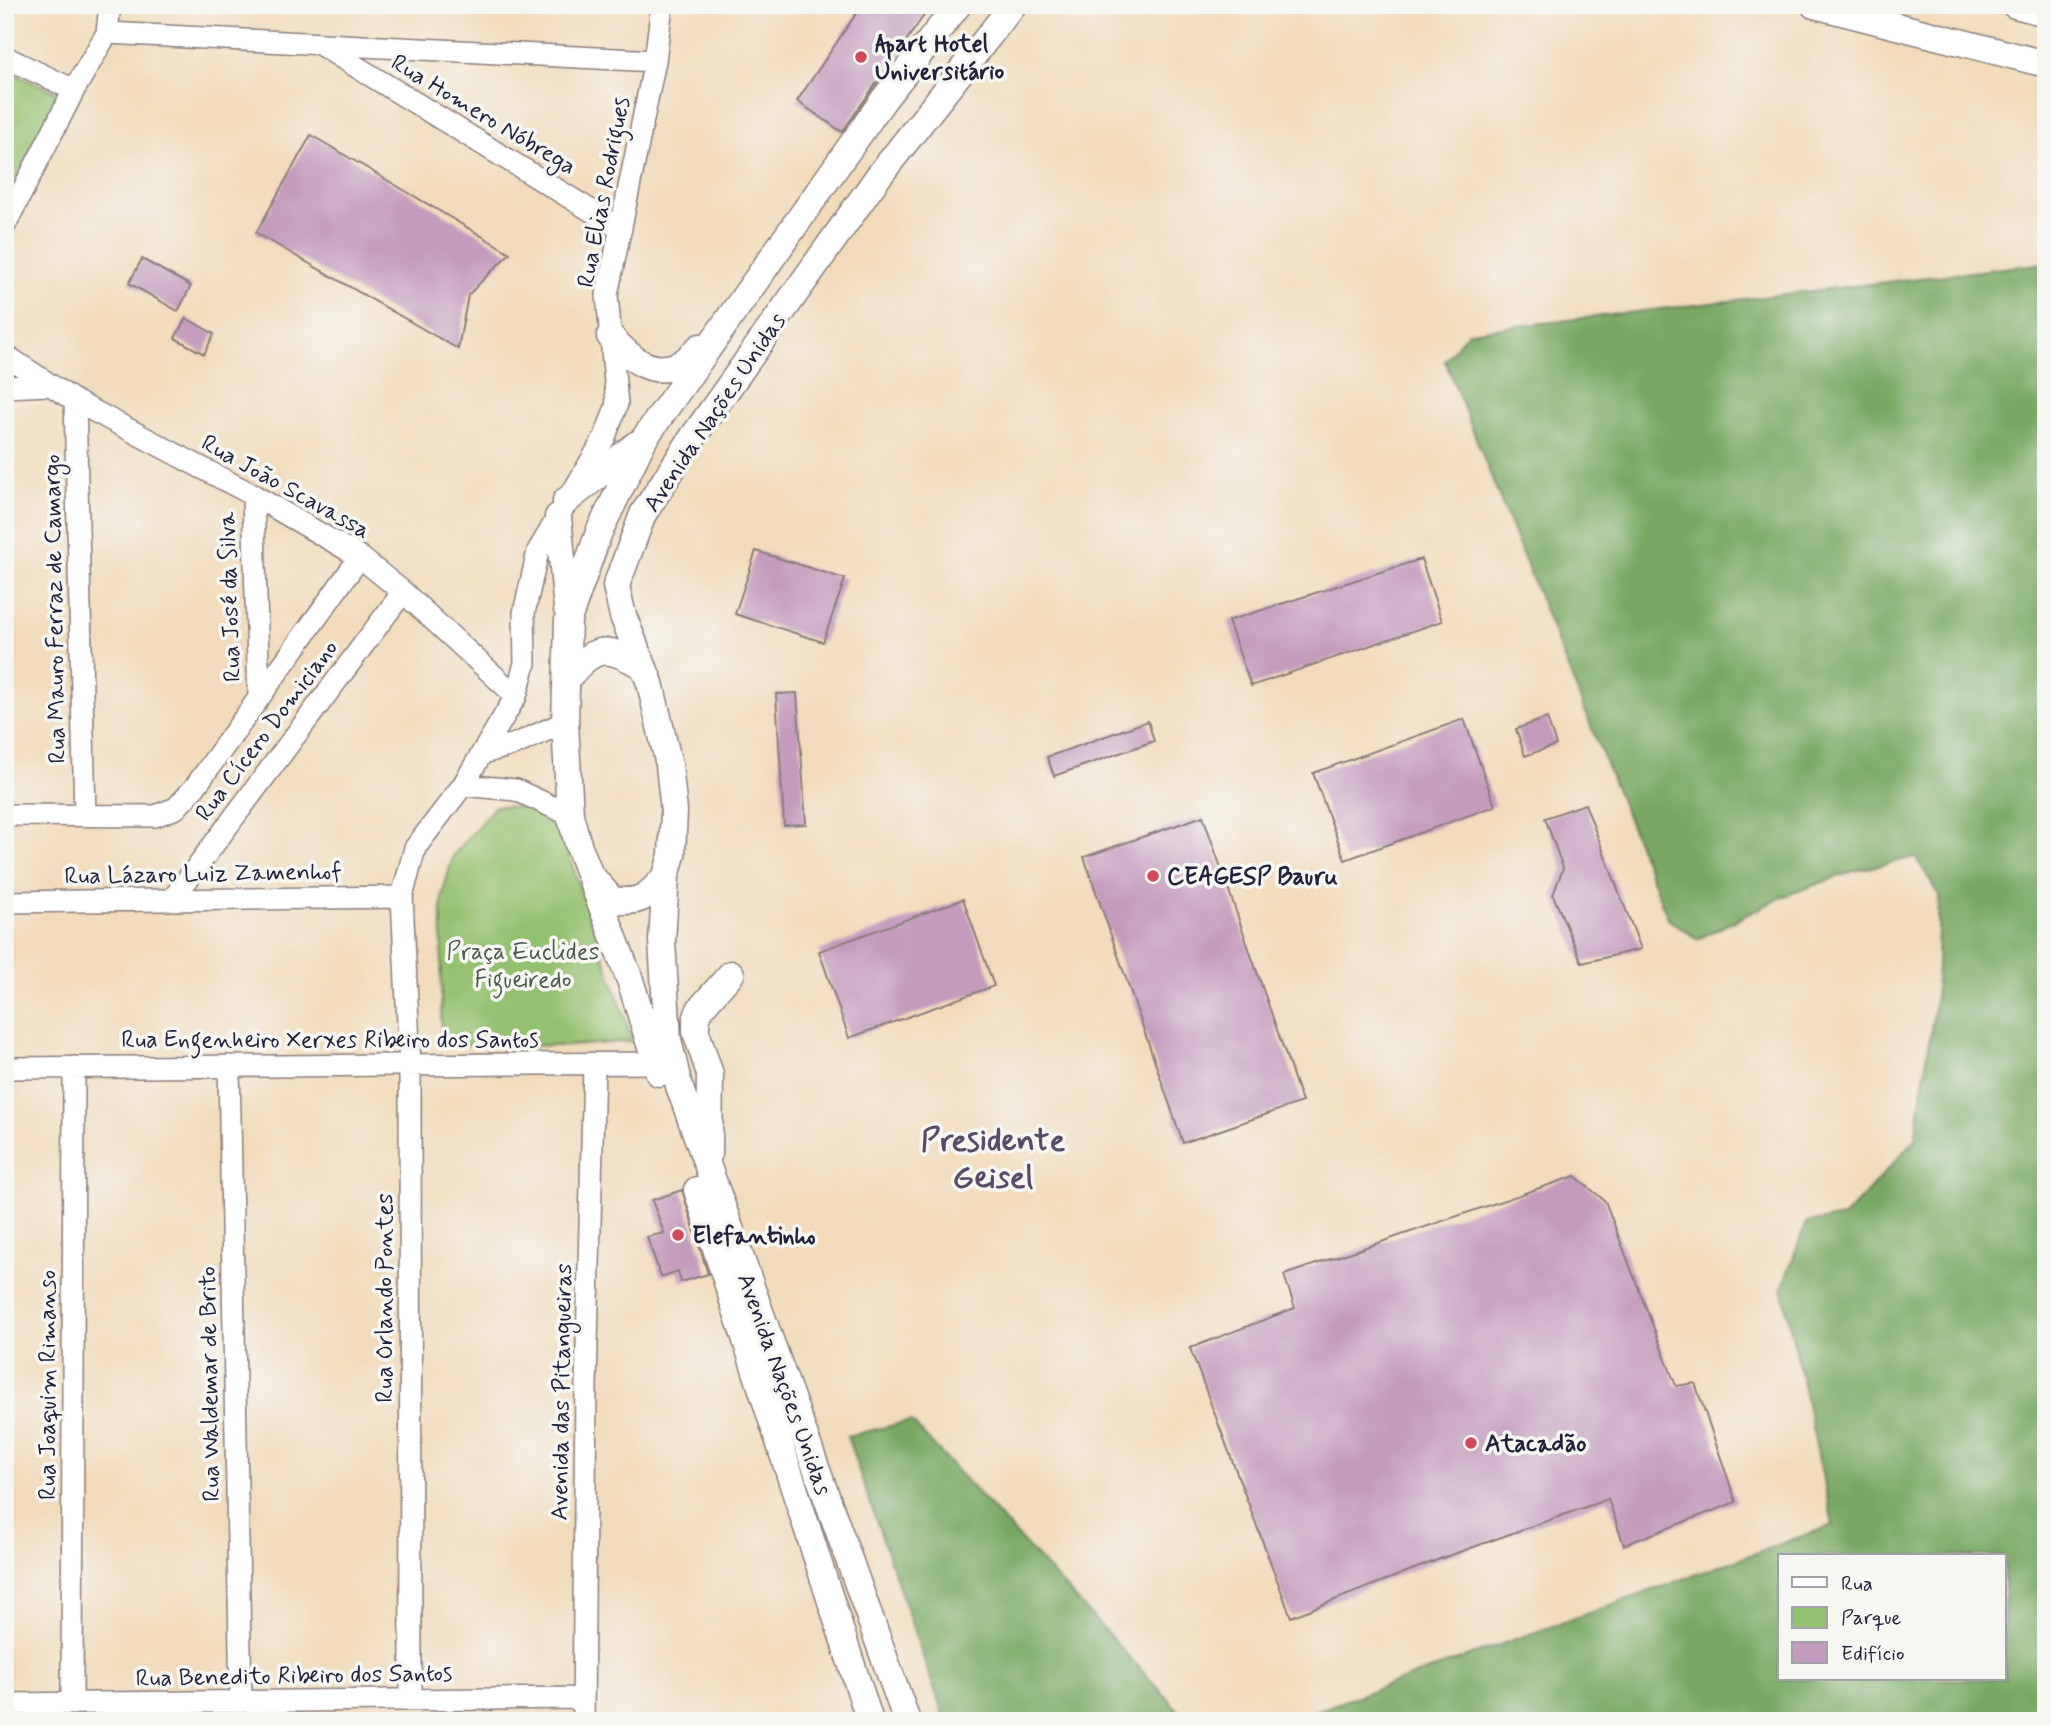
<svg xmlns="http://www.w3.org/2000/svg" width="2051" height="1726" viewBox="0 0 2051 1726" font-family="Mynerve,sans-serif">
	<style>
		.green { fill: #94c16f; stroke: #5b7255; stroke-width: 2 }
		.forest { fill: #77a762; stroke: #4c644e; stroke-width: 2; fill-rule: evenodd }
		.building { fill: #c39bbe }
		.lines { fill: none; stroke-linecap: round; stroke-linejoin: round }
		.minor-casing { stroke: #8a7e7c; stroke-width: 24 }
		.major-casing { stroke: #8a7e7c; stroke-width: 29 }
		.minor { stroke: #fff; stroke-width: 21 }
		.major { stroke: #fff; stroke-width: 26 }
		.poi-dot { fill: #d1495b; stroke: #f6f6f2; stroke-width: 2.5 }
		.labels { text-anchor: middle; stroke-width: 7; stroke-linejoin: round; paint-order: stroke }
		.poi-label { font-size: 24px; font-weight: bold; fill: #22223b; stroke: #f6f6f2; text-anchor: start }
		.street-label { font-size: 24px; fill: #22223b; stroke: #f6f6f2 }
		.park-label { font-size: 24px; fill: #4a5a4d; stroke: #f6f6f2 }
		.district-label { font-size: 32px; font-weight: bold; fill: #5a4c69; stroke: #f6f6f2 }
	</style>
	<rect width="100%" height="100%" fill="#f6f6f2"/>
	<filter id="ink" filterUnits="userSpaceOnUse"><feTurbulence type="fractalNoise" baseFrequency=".0143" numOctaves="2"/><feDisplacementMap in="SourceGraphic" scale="14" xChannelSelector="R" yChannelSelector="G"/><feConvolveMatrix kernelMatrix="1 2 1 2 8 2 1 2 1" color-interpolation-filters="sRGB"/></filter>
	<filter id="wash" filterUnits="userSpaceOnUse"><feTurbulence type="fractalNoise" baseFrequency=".00686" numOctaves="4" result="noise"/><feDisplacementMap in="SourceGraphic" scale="28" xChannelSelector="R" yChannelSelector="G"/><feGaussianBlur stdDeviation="1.57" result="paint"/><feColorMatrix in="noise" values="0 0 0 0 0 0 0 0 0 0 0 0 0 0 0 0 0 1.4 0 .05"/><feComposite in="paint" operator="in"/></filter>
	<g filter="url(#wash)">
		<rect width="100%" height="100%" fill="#f2dbbc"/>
		<path class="green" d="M5 70 66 96 5 198Z
			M495 806 536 808 562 836 633 1041 568 1046 441 1044 442 896 453 856Z"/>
		<path class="forest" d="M2046 263V1721H1288L1833 1525 1782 1288 1806 1223 1844 1217 1915 1140 1936 995 1939 894 1915 857 1851 872 1782 897 1698 939 1668 919 1445 361 1468 332ZM1780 1556H2004V1679H1780Z
			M911 1421 1181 1713 1236 1721H945L847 1436Z"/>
		<g id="blocks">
			<path class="building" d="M862 5H913L925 14 842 132 797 101Z
				M311 135 510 253 468 295 458 349 256 233Z
				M142 259 191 286 178 311 129 283Z
				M186 318 214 334 204 354 175 338Z
				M756 551 845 579 823 642 735 614Z
				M1421 559 1442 621 1251 686 1228 621Z
				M797 693 806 824 784 825 776 694Z
				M1547 718 1556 745 1525 756 1516 729Z
				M1464 719 1495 806 1345 860 1313 773Z
				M1148 721 1154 741 1054 776 1047 757Z
				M1585 804 1641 949 1582 963 1553 895 1563 868 1545 818Z
				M1203 816 1302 1102 1183 1143 1084 857Z
				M963 899 994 986 849 1038 819 951Z
				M1575 1176 1605 1201 1676 1386 1695 1383 1736 1502 1624 1545 1608 1499 1440 1559 1291 1617 1190 1348 1295 1308 1284 1275Z
				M682 1190 708 1274 681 1282 678 1271 661 1277 647 1237 664 1233 652 1200Z"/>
		</g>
	</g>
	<g filter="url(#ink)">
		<use href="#blocks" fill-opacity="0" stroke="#8a7e7c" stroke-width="2"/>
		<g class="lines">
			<defs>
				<path id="minor" d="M107 33 655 61
					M321 45 621 229
					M5 57 74 90
					M5 225 74 90 107 33 110 5
					M5 355 75 401 253 495 360 557 403 592 516 696
					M5 387 49 385
					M75 401 85 815
					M253 495 259 697
					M483 753 516 744 565 722
					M463 785 516 790 570 815
					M5 815 155 816 176 808 195 787 360 557
					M172 900 403 592
					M5 902 402 897
					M229 1066 241 1702
					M5 1068 656 1063
					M411 1699 410 1066 402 897 415 848 463 785 516 696 525 663 524 613 538 551 605 437 617 404 607 295 655 61 662 5
					M5 1704 583 1698
					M72 1704 74 1067
					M583 1721 586 1386 594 1064"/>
				<path id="major" d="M1814 5 2046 64
					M2015 5 2046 13
					M610 336C628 356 649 377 678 365 686 362 694 352 700 347
					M566 501 637 444
					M558 517 567 609
					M567 679C593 646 606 644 642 666
					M593 878 612 900C641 904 647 897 666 876
					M659 1073 630 980 578 844 570 815 565 722 568 620 599 532 644 439 884 99 958 5
					M709 1153 710 1074 696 1032V1020L700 1009 731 974
					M697 1190 870 1721
					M907 1721 679 1086 668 1040 662 941 666 876 672 855 674 811 669 765 650 683 623 616 616 586 643 514 693 437 878 177 1013 5"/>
			</defs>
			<use href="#minor" class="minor-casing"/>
			<use href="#major" class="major-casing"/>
			<use href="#minor" class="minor"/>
			<use href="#major" class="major"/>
		</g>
	</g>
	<g class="poi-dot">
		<circle cx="861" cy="57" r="7"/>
		<circle cx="1153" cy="876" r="7"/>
		<circle cx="678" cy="1235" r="7"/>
		<circle cx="1471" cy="1443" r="7"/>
	</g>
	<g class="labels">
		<g class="poi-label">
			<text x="875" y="51">Apart Hotel<tspan x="875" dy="28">Universitário</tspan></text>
			<text x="1167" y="884">CEAGESP Bauru</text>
			<text x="692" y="1243">Elefantinho</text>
			<text x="1485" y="1451">Atacadão</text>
		</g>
		<g class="street-label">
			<text transform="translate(484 114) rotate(31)" y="8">Rua Homero Nóbrega</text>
			<text transform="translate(603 192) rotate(-79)" y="8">Rua Elias Rodrigues</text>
			<text transform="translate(714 412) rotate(-56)" y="8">Avenida Nações Unidas</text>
			<text transform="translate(286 486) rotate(29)" y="8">Rua João Scavassa</text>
			<text transform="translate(229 597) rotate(-92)" y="8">Rua José da Silva</text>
			<text transform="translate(54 609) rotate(-91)" y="8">Rua Mauro Ferraz de Camargo</text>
			<text transform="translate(266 730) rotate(-53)" y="8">Rua Cícero Domiciano</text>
			<text transform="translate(203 873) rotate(-1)" y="8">Rua Lázaro Luiz Zamenhof</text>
			<text x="330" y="1047">Rua Engenheiro Xerxes Ribeiro dos Santos</text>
			<text transform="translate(384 1298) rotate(-90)" y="8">Rua Orlando Pontes</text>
			<text transform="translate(209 1384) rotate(-91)" y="8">Rua Waldemar de Brito</text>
			<text transform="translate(785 1384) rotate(70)" y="8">Avenida Nações Unidas</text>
			<text transform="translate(47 1385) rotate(-90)" y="8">Rua Joaquim Rimanso</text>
			<text transform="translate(561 1392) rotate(-89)" y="8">Avenida das Pitangueiras</text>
			<text transform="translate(294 1675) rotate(-1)" y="8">Rua Benedito Ribeiro dos Santos</text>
		</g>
		<g class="park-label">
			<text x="523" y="959">Praça Euclides<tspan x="523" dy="28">Figueiredo</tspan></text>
		</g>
		<g class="district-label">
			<text x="993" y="1150">Presidente<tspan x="993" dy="37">Geisel</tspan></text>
		</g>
	</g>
	<rect width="2051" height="1726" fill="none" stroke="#f6f6f2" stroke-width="28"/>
	<rect x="1778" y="1554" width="228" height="126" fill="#f6f6f2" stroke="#a1a1a9" stroke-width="2"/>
	<rect x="1792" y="1577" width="35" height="10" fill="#ffffff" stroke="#a1a1a9" stroke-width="2"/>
	<text x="1841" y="1590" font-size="21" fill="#22223b">Rua</text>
	<rect x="1792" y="1607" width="35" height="21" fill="#94c16f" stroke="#a1a1a9" stroke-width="2"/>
	<text x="1841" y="1624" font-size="21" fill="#22223b">Parque</text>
	<rect x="1792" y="1642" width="35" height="21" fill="#c39bbe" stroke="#a1a1a9" stroke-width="2"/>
	<text x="1841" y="1660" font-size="21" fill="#22223b">Edifício</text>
</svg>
